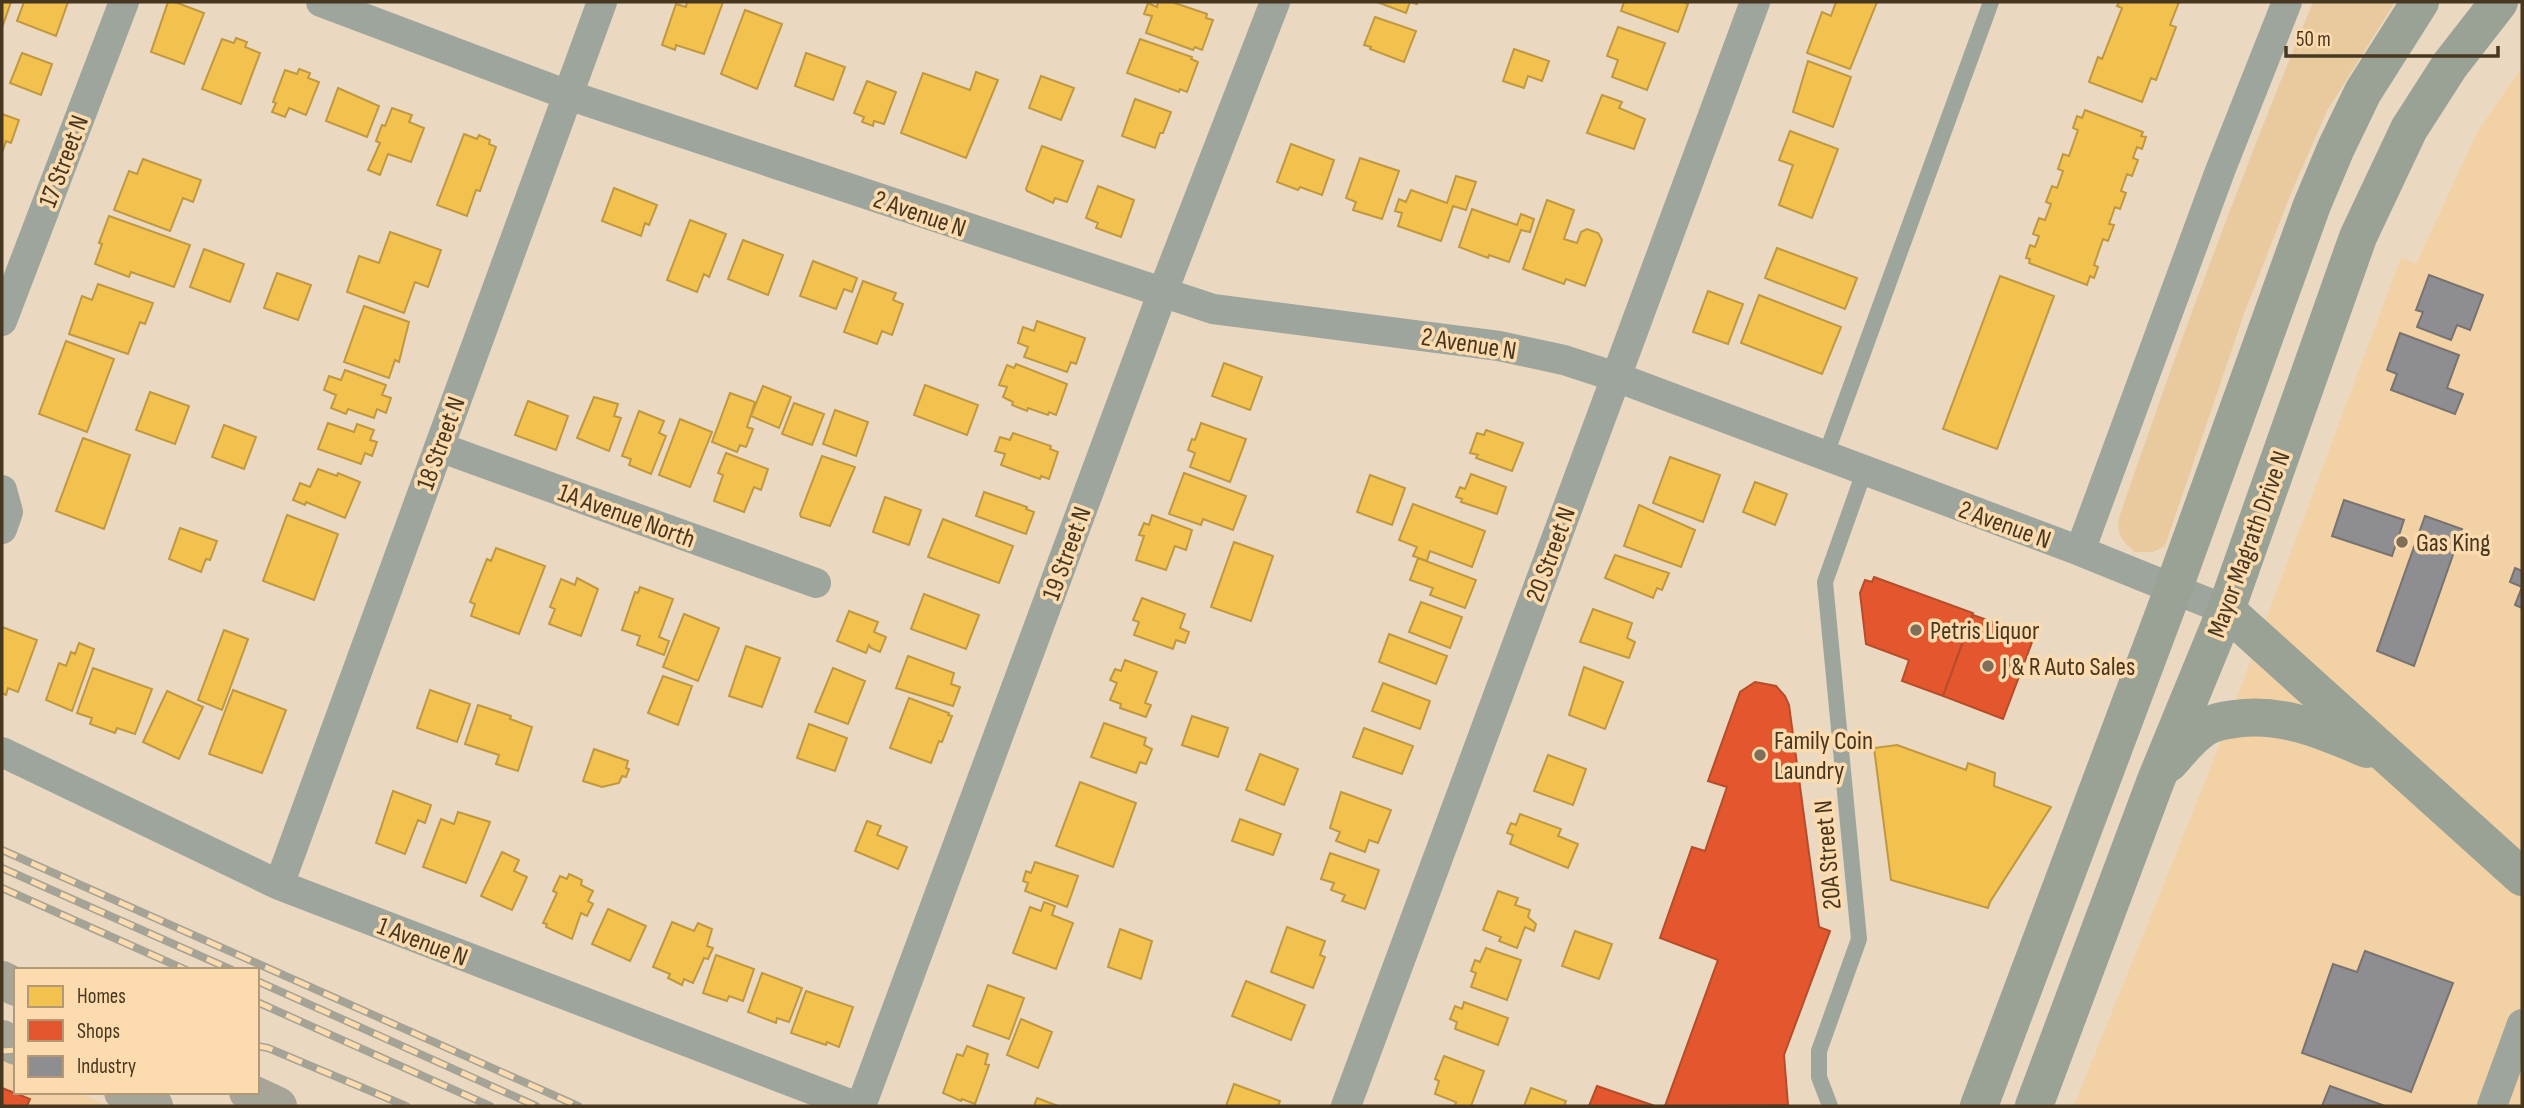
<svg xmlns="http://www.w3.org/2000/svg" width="2524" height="1108" viewBox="0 0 2524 1108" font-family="'Sofia Sans Condensed',sans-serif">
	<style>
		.built { fill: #f2d1a4 }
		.green { fill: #e9ca9e }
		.homes { fill: #f2c14e; stroke: #bf9840; stroke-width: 2 }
		.shops { fill: #e4572e; stroke: #b54d2a; stroke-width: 2 }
		.industry { fill: #8d8d92; stroke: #787370; stroke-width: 2 }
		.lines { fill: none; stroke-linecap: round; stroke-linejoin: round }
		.lane { stroke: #9da59c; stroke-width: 16 }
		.street { stroke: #9da59c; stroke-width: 30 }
		.secondary { stroke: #9aa296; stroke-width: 38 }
		.highway { stroke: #a6a597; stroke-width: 38 }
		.rail-casing { stroke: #a5a296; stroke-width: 8 }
		.rail { stroke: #fcdbaf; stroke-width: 5; stroke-dasharray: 16; stroke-linecap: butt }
		.poi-dot { fill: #806f58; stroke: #fcdbaf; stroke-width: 2.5 }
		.labels { text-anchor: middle; stroke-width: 7; stroke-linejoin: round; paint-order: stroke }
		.street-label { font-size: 26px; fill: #473720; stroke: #fcdbaf }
		.poi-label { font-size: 26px; fill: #473720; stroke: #fcdbaf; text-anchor: start }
	</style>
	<rect width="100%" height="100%" fill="#ead8c0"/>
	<path class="built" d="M2522 67V1106H2074L2206 780 2401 258 2416 264 2478 131Z
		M2 1059 16 1065V1092H77L108 1106H2Z"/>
	<path class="green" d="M2313 2H2395L2327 111 2291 193 2244 314 2165 546 2153 552H2135C2122 542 2115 532 2120 515 2179 342 2243 171 2313 2Z"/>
	<path class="homes" d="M2 2H11L2 28Z
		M24 2H68L56 36 17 21Z
		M168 2H175L204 13 184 64 151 52Z
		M687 2H723L704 54 676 45 675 50 662 45 676 4 686 7Z
		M1158 2H1172L1207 14 1206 18 1213 20 1202 50 1195 47 1193 50 1146 33 1152 16 1144 14 1148 3 1157 7Z
		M1377 2H1418L1417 4 1410 2 1406 13Z
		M1624 2H1683L1688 4 1678 32 1621 11Z
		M1836 2H1877L1850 69 1807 53 1822 12 1831 16Z
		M2119 2H2179L2170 25 2176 27 2156 80 2151 78 2142 102 2089 82 2098 57 2102 59 2122 8 2117 6Z
		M745 10 782 24 757 89 721 74Z
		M1375 17 1416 31 1404 62 1370 49 1371 47 1364 45Z
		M1618 27 1665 43 1647 90 1612 77 1618 60 1607 56Z
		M236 38 247 42 245 47 260 53 241 104 202 89 222 39 234 43Z
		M1140 39 1192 57 1191 59 1198 62 1187 92 1180 89 1179 92 1127 73Z
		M1514 49 1549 61 1542 81 1528 76 1524 88 1503 81Z
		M22 53 52 64 41 95 10 83Z
		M806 53 845 67 833 100 795 86Z
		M1808 61 1851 77 1833 127 1793 112Z
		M299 69 310 73 308 78 319 82 306 115 289 108 285 117 272 112 276 103 273 102 285 70 297 74Z
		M976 72 998 80 966 158 901 133 923 73 970 90Z
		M1041 76 1074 88 1061 120 1029 108Z
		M867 81 896 92 884 124 874 121 873 126 862 122 864 117 854 113Z
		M338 88 379 106 367 137 326 121Z
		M1602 95 1622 102 1619 108 1645 119 1634 149 1587 133Z
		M1135 99 1171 112 1163 133H1160L1155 148 1122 136Z
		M392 108 412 115 409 122 424 128 411 162 388 154 380 175 368 170 380 143 376 141 382 125 385 126Z
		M2085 110 2143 132 2141 136 2146 137 2142 149 2137 147 2133 158 2138 160 2132 176 2127 174 2121 191 2126 193 2120 209 2115 207 2109 224 2114 225 2108 241 2103 239 2094 265 2098 267 2094 278 2090 276 2087 285 2029 263 2030 259 2026 258 2030 245 2035 247 2039 236 2033 234 2039 218 2045 220 2051 204 2046 202 2052 186 2057 188 2063 171 2058 169 2063 154 2069 156 2078 130 2073 128 2077 116 2082 118Z
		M2 114 19 120 11 143 6 141 2 153Z
		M1790 131 1838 149 1812 218 1779 205 1793 165 1779 160Z
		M464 134 477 139 479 135 490 140 489 144 496 147 480 191 476 190 467 216 437 205Z
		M1291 144 1334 160 1322 195 1300 187 1298 190 1277 182Z
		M1042 146 1083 161 1067 202 1055 198 1053 203 1027 191 1026 189Z
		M1360 158 1399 171 1382 219 1353 210 1356 202 1346 198Z
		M143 159 201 180 193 202 183 198 170 231 114 210 129 171 137 174Z
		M1456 176 1476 182 1466 210 1453 206 1441 241 1398 226 1402 213 1395 211 1399 199 1406 202 1411 190 1447 203Z
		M1098 186 1134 200 1121 237 1096 228 1098 223 1086 218Z
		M614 188 657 205 649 225 645 223 641 236 602 221Z
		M1547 200 1574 210 1564 239 1577 243 1581 232 1587 229 1598 233 1602 240 1585 286 1566 279 1564 284 1523 269Z
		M1472 209 1517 225 1521 214 1534 219 1530 232 1521 230 1509 262 1489 255 1488 258 1459 247Z
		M109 216 190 245 174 287 131 272 129 277 95 264 102 244 99 243Z
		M690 220 726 234 709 277 704 274 697 292 667 280Z
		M390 232 441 250 428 287 415 282 404 313 347 292 359 256 379 263Z
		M743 240 783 255 768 295 728 279Z
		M1777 248 1857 278 1845 309 1765 278Z
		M204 249 244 264 230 302 190 287Z
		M813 261 857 278 852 292 844 289 836 309 800 296Z
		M277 273 311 285 298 320 264 308Z
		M2000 276 2054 296 1997 449 1943 429Z
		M863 281 896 293 893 300 903 304 892 335 882 331 877 344 844 332Z
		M98 284 153 303 145 324 140 322 128 354 69 334 82 296 92 300Z
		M1708 291 1743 304 1728 344 1693 332Z
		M1759 295 1841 327 1822 374 1741 343Z
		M364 306 409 322 399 362 395 360 389 378 344 362Z
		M1037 321 1085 338 1076 364 1071 362 1067 372 1024 357 1028 347 1018 343 1023 327 1034 331Z
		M66 341 114 359 87 432 39 414Z
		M1224 363 1262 377 1250 410 1212 396Z
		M1016 364 1067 384 1056 415 1049 412 1048 415 1028 408 1027 411 1012 405 1013 402 1003 397 1007 387 999 385 1007 365 1014 368Z
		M345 370 386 385 382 395 391 398 386 413 377 409 374 418 348 409 346 414 331 408 336 395 324 390 329 376 341 380Z
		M925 385 978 405 967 435 914 415Z
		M763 386 791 397 779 428 751 416Z
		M150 392 189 406 175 444 136 430Z
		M730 393 755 402 747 427 753 429 746 447 740 445 737 452 712 442Z
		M594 397 618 404 614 416 621 418 609 451 577 438Z
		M528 401 568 416 556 450 515 435Z
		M794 403 824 414 812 445 782 434Z
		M835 410 868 422 856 456 823 444Z
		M639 411 664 421 659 433 666 436 651 474 629 465 631 459 622 456Z
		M680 419 712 432 690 487 659 475Z
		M328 423 354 432 357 424 374 430 370 440 377 442 372 456 365 453 361 464 318 449Z
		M1201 423 1246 439 1230 482 1190 467 1195 453 1188 450 1192 439 1195 440Z
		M224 425 256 437 244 469 212 457Z
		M1486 430 1523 443 1512 471 1476 458 1478 455 1470 453 1477 433 1484 435Z
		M1013 433 1051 446 1050 449 1058 452 1049 479 1041 476 1040 479 1001 465 1005 454 995 451 1000 437 1010 440Z
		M83 438 130 455 104 529 56 511Z
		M726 453 768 469 761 490 754 487 744 512 714 501 723 475 718 473Z
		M822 456 855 467 830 526 801 517 800 514Z
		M1670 457 1720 475 1703 522 1653 503Z
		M318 469 337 476 338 473 360 482 345 518 306 502 305 505 293 500 300 483 310 487Z
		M1184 473 1246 496 1233 530 1203 519 1201 525 1169 514Z
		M1471 474 1506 487 1497 514 1461 502 1462 499 1456 497 1460 487 1465 489Z
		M1370 475 1405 488 1392 525 1357 512Z
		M1755 482 1787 494 1775 525 1743 512Z
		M984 492 1027 507 1026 509 1034 512 1026 534 976 516Z
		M885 497 921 510 909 545 873 532Z
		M1413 504 1485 531 1472 567 1430 551 1427 561 1413 556 1417 547 1399 540Z
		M1639 505 1695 530 1681 567 1624 546Z
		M287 515 338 534 314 600 263 581Z
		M1152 515 1192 530 1186 550 1175 546 1166 570 1136 560 1144 536 1139 535 1144 523 1149 525Z
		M943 519 1013 546 999 583 928 557Z
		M180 528 217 541 210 560 206 559 201 572 169 559Z
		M1234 542 1273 556 1251 621 1211 607Z
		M496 548 545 566 519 634 471 616 475 604 470 602 487 559 491 561Z
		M1615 555 1669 573 1662 590 1657 588 1653 598 1605 578Z
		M1418 558 1476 580 1465 608 1430 595 1433 588 1410 580Z
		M577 578 598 589 581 636 549 624 555 609 550 607 561 579 575 585Z
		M640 587 673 599 659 637 669 641 664 655 637 645 640 636 622 630 635 592 638 593Z
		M924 594 979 615 966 649 911 629Z
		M1142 598 1185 614 1180 628 1189 632 1185 643 1176 640 1173 649 1134 635 1139 622 1133 620Z
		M1421 602 1462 617 1450 648 1409 632Z
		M1593 609 1632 623 1627 638 1635 642 1629 658 1580 642Z
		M849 611 878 622 874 632 886 637 880 652 871 648 869 645 866 653 837 641Z
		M684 614 719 628 698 681 663 667Z
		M2 627 37 640 18 692 8 688 6 695 2 693Z
		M224 630 248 639 222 710 198 700Z
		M1389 634 1447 656 1436 684 1379 662Z
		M79 643 94 649 72 711 46 700 59 663 66 666 71 652 75 654Z
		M746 646 780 658 762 707 729 696Z
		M908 656 954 673 951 684 960 687 953 706 896 688Z
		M1125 660 1157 672 1145 703 1151 705 1146 717 1120 708 1121 704 1110 700 1117 683 1110 680 1115 669 1121 671Z
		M1584 667 1623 682 1605 729 1569 715Z
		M93 668 152 689 135 734 117 728 115 733 90 724 92 718 77 713Z
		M833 668 865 681 848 724 815 712Z
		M663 676 692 686 678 725 648 713Z
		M1383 683 1430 701 1420 729 1372 711Z
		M233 690 286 710 262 773 209 754Z
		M430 690 470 704 457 742 417 728Z
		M167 691 203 707 179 759 143 742Z
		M909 698 949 713 948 715 952 716 942 742 939 741 931 763 890 748Z
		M478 705 511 716 510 719 532 727 518 771 496 764 499 755 465 744Z
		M1192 716 1228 728 1218 757 1182 745Z
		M1104 723 1146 738 1144 745 1152 749 1146 764 1140 762 1136 773 1091 757Z
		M809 724 847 738 835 771 797 758Z
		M1364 728 1413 746 1402 774 1353 757Z
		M1897 745 1966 770 1968 763 1995 773 1994 786 2051 807 1990 902 1988 908 1891 880 1874 748Z
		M594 749 628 761 626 768 629 769 626 777 622 776 619 783 602 787 583 781Z
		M1260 754 1298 769 1284 805 1246 790Z
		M1548 755 1586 769 1573 805 1534 791Z
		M1080 782 1136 803 1113 867 1056 846Z
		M393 791 431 805 425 823 418 820 405 854 376 843Z
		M1341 792 1391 810 1378 843 1369 840 1365 852 1336 841 1340 832 1330 828Z
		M458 812 490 822 466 883 423 867 441 819 454 824Z
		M1520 814 1561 829 1558 836 1578 844 1568 868 1510 844 1513 835 1507 833 1511 823 1516 825Z
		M1240 819 1281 834 1273 855 1232 841Z
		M867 821 881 826 877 835 907 847 898 869 855 851Z
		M502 852 519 860 514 871 527 877 512 910 481 896Z
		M1330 853 1379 870 1365 909 1342 901 1345 895 1331 890 1334 883 1321 879Z
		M1035 862 1078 876 1067 907 1025 891 1028 883 1023 881 1026 871 1031 873Z
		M569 874 582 880 581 885 593 891 588 901 593 904 587 916 581 913 572 939 546 927 547 924 543 923 557 893 553 891 560 876 567 879Z
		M1498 891 1518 898 1515 905 1530 910 1528 917 1536 924 1534 931 1525 927 1517 948 1499 941 1501 937 1483 930Z
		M1044 902 1055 906 1052 915 1073 923 1056 969 1013 953 1030 907 1041 911Z
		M608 909 646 926 630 961 592 944Z
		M672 922 694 931 698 923 712 929 707 946 713 948 708 959 704 958 693 983 684 979 682 985 668 978 670 974 653 967Z
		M1287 927 1325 941 1320 955 1325 957 1313 988 1271 972Z
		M1120 929 1152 941 1141 979 1108 967Z
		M1575 931 1612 944 1599 979 1562 966Z
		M1486 948 1521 960 1507 1000 1471 987 1476 973 1471 971 1475 960 1480 962Z
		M716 955 754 969 743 1001 729 996 727 1001 703 993Z
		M762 973 802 988 789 1022 777 1018 776 1023 748 1012Z
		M1246 981 1305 1005 1291 1040 1232 1016Z
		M988 985 1024 998 1009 1039 973 1026Z
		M806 991 853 1007 839 1047 827 1042 826 1045 791 1033Z
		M1464 1002 1508 1018 1498 1045 1455 1029 1457 1022 1450 1019 1455 1006 1462 1009Z
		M1021 1019 1052 1032 1038 1068 1007 1055Z
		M967 1046 988 1054 985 1064 989 1065 975 1104 962 1099 961 1101 943 1093 957 1054 963 1056Z
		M1444 1056 1484 1071 1471 1106H1455L1456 1102 1435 1094 1439 1081 1435 1079Z
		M1234 1084 1280 1101 1278 1106H1226Z
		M1531 1088 1566 1101 1564 1106H1524Z
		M1037 1098 1058 1106H1034Z"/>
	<path class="shops" d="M1874 577 1973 613 1943 696 1902 681 1909 660 1866 644 1860 593 1865 580 1872 582Z
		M1973 615 2034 637 2003 719 1943 696Z
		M1755 682 1776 686 1785 696 1789 705 1819 927 1830 931 1784 1055 1788 1105 1665 1106 1718 960 1660 938 1692 847 1705 851 1727 787 1708 781 1740 692Z
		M1597 1086 1655 1106H1589Z
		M2 1088 30 1099 27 1106H2Z"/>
	<path class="industry" d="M2429 275 2483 295 2470 330 2457 325 2451 340 2417 327 2423 312 2416 310Z
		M2400 333 2459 355 2447 388 2463 394 2455 414 2391 390 2397 374 2387 370Z
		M2344 500 2404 520 2392 556 2332 536Z
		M2425 516 2462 529 2414 666 2377 651Z
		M2515 568 2522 571V608L2515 605 2522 587 2510 582Z
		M2365 951 2453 983 2411 1092 2302 1053 2333 964 2357 972Z
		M2330 1086 2385 1106H2322Z"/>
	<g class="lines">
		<path class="lane" d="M1825 457 1991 2
			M1830 1106 1819 1077V1051L1859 939 1825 582 1864 472"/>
		<path class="street" d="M321 2 568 95 1213 309 1499 346 1564 360 1616 377 2080 551 2226 610
			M2 321 124 2
			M439 447 816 583
			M2 490 8 512 2 529
			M2080 551 2220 171 2287 2
			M2 752 279 885 855 1106
			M279 885 602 2
			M861 1106 1162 294 1275 2
			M1346 1106 1755 2
			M2492 1106 2522 1024"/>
		<path class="secondary" d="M2226 610 2522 877
			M2169 763C2180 751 2190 737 2204 728 2213 722 2225 720 2235 719 2282 712 2324 731 2367 749
			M1979 1106 2173 590 2312 205 2336 148 2363 92 2420 2
			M2034 1106 2156 780 2226 610 2358 237 2409 129 2450 65 2499 2"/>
		<path class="highway" d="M2 980 16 987
			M2 1039 16 1046
			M123 1092 154 1106
			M248 1092 278 1106"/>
		<defs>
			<path id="rail" d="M2 850 578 1106
				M2 868 232 970
				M2 888 186 970
				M257 981 536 1106
				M257 1002 490 1106
				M257 1046 268 1048 406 1106
				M2 1051 16 1050"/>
		</defs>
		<use href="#rail" class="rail-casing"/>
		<use href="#rail" class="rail"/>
	</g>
	<g class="poi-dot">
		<circle cx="2402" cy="542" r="7"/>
		<circle cx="1916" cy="630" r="7"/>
		<circle cx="1988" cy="666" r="7"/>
		<circle cx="1760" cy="755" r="7"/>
	</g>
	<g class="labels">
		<g class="street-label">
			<text transform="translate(63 161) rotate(-69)" y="9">17 Street N</text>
			<text transform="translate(920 213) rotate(19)" y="9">2 Avenue N</text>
			<text transform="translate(1469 343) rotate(9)" y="9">2 Avenue N</text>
			<text transform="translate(440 443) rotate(-70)" y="9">18 Street N</text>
			<text transform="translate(627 515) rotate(20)" y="9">1A Avenue North</text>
			<text transform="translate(2005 524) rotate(20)" y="9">2 Avenue N</text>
			<text transform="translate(2248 544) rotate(-70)" y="9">Mayor Magrath Drive N</text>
			<text transform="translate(1066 553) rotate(-70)" y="9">19 Street N</text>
			<text transform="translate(1550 554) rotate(-70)" y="9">20 Street N</text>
			<text transform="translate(1827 855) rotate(-95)" y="9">20A Street N</text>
			<text transform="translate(423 941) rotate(21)" y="9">1 Avenue N</text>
		</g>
		<g class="poi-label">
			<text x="2416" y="551">Gas King</text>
			<text x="1930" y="639">Petris Liquor</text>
			<text x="2002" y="675">J &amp; R Auto Sales</text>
			<text x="1774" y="749">Family Coin<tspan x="1774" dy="30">Laundry</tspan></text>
		</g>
	</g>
	<rect width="2524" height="1108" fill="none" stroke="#473720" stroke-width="7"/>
	<rect x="14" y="968" width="245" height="126" fill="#fcdbaf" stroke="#b49976" stroke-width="2"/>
	<rect x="28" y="986" width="35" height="21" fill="#f2c14e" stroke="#b49976" stroke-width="2"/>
	<text x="77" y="1003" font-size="21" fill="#473720">Homes</text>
	<rect x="28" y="1020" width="35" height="21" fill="#e4572e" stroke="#b49976" stroke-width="2"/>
	<text x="77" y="1038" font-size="21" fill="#473720">Shops</text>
	<rect x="28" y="1056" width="35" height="21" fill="#8d8d92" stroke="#b49976" stroke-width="2"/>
	<text x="77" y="1073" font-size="21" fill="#473720">Industry</text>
	<path d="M2286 46v10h212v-10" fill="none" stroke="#473720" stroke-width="3.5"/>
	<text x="2296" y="46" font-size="21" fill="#473720" stroke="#fcdbaf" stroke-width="5" paint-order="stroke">50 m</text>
</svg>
